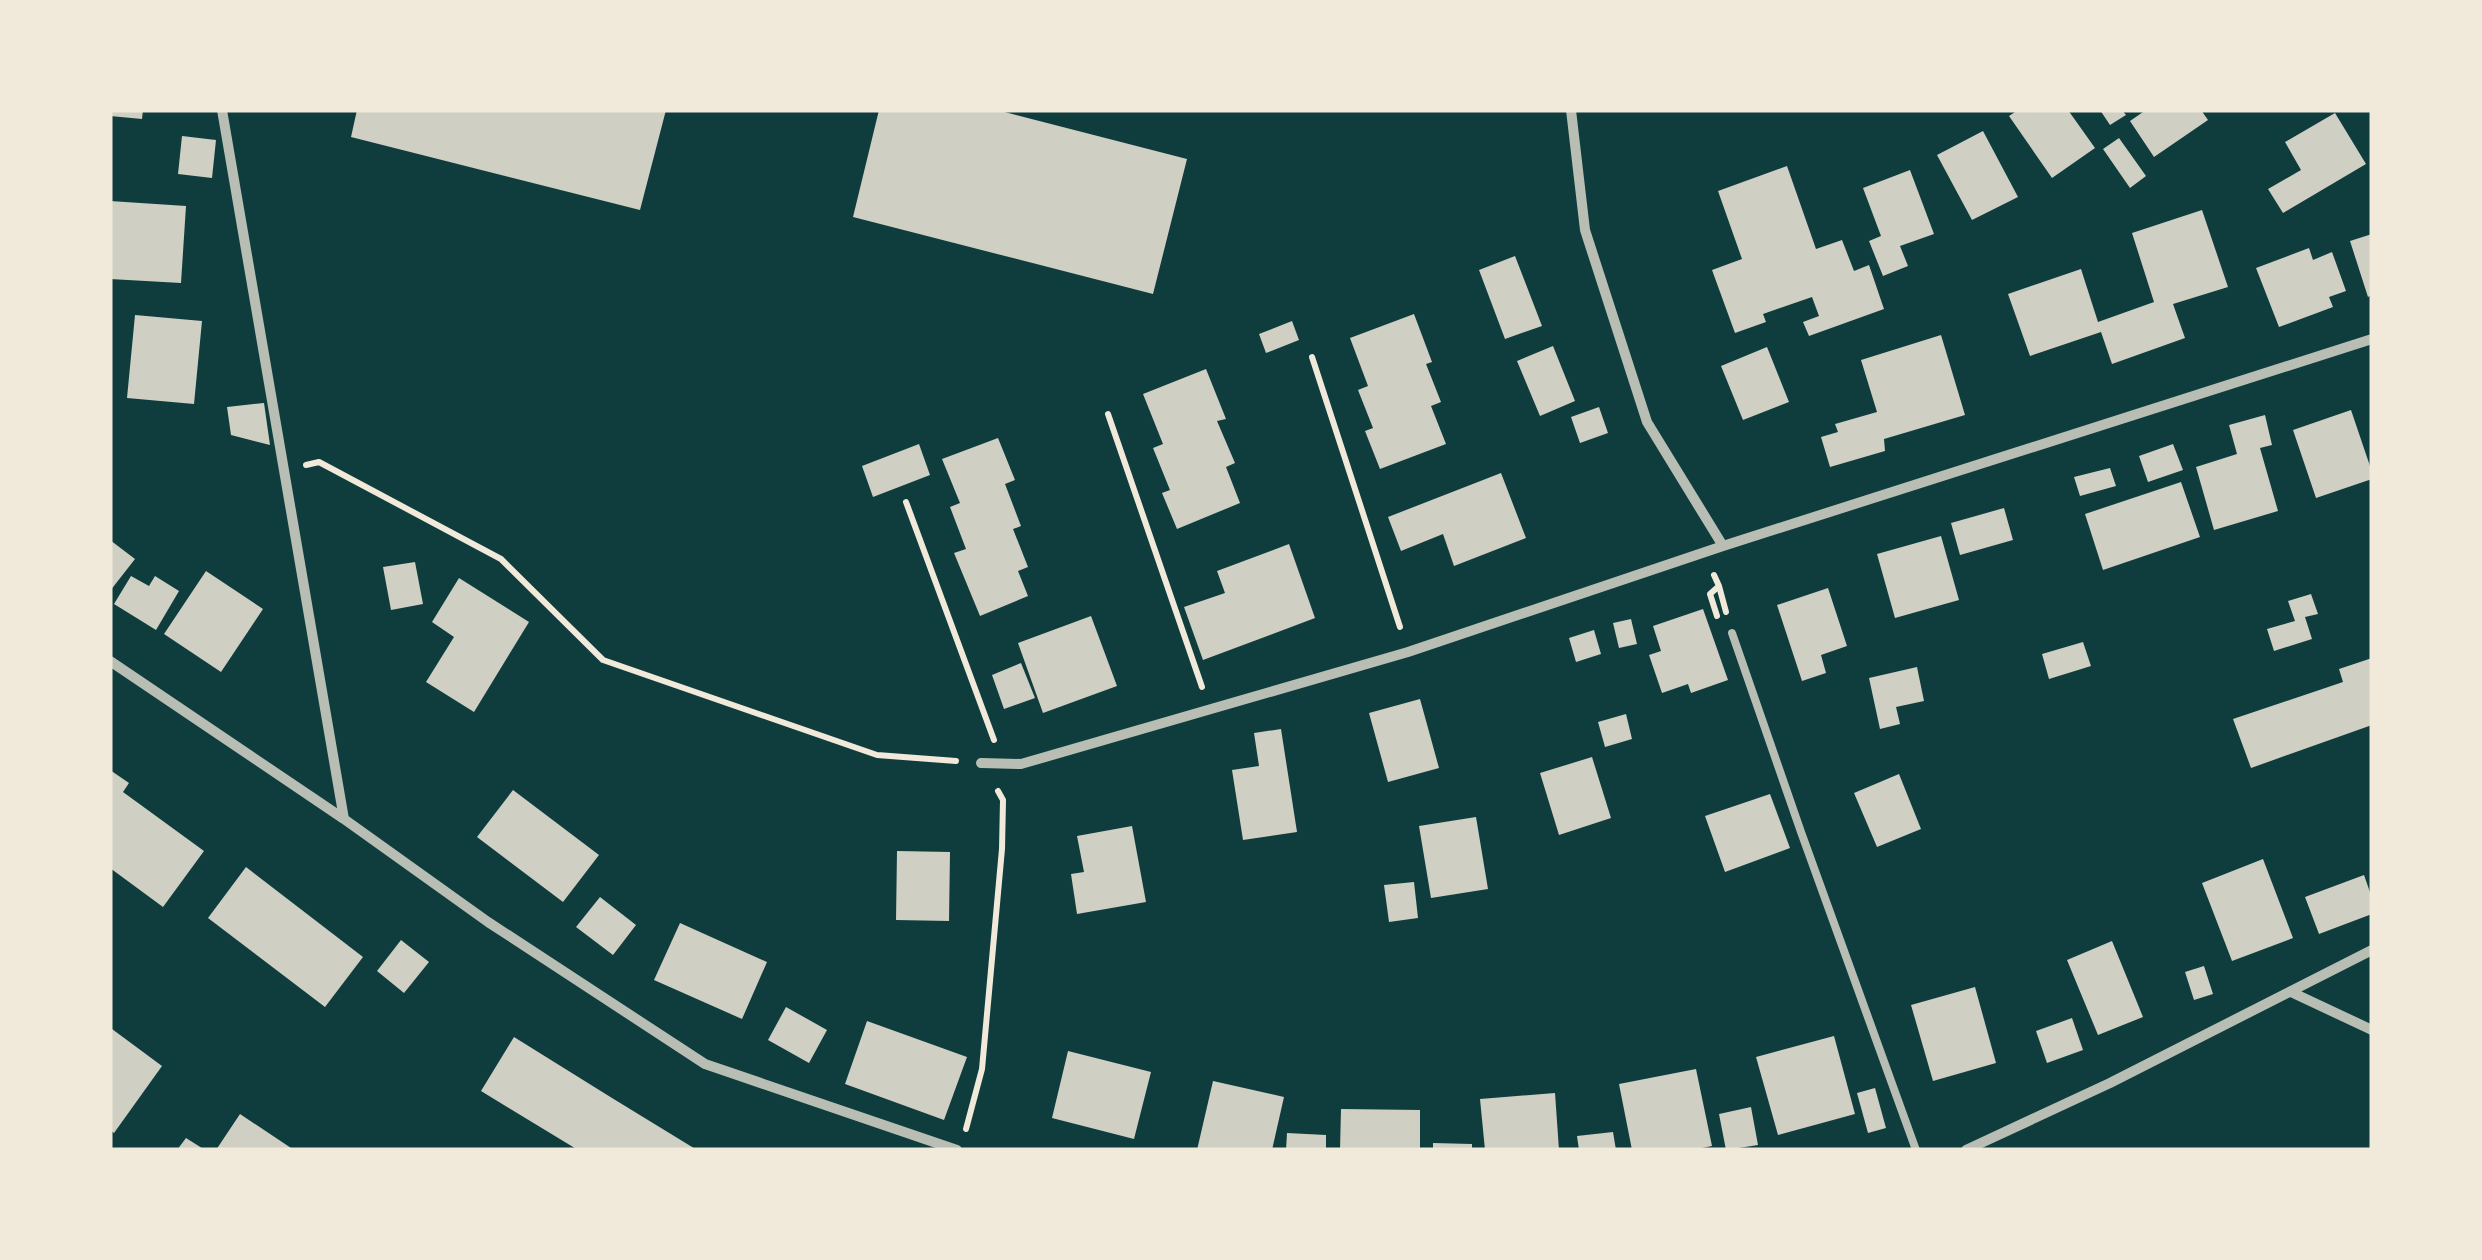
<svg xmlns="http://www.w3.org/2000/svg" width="2482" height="1260" viewBox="0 0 2482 1260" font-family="Lato,sans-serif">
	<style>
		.building { fill: #cfcfc3 }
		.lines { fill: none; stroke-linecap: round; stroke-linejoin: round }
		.path { stroke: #f1e9da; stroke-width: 6 }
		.service { stroke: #b8beb3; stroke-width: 8 }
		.minor { stroke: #b8beb3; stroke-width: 10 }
	</style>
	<rect width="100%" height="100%" fill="#0f3d3e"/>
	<path class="building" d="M110 110H143L142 119 110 116Z
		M357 110H666L640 210 351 137Z
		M879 110H997L1187 159 1153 294 853 217Z
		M2018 110H2068L2095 148 2052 178 2009 116Z
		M2100 110H2122L2126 115 2110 125Z
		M2146 110H2201L2208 120 2154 157 2130 121Z
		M2335 113 2366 164 2283 213 2268 189 2301 170 2285 142Z
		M1983 131 2018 197 1972 220 1937 155Z
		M182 136 216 140 212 178 178 174Z
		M2119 138 2146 176 2130 188 2103 149Z
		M1787 166 1816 249 1842 240 1854 271 1869 265 1884 309 1809 336 1803 322 1819 316 1812 297 1763 314 1766 322 1735 333 1712 270 1742 259 1718 191Z
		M1910 170 1934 234 1900 246 1908 266 1883 276 1869 241 1881 236 1863 188Z
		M110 201 186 206 181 283 110 279Z
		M2202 210 2228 287 2173 304 2185 338 2112 364 2101 332 2030 356 2008 294 2081 269 2098 322 2154 302 2132 233Z
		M2372 234V295L2368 297 2350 241Z
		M2309 248 2313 260 2332 252 2346 291 2329 297 2333 307 2279 327 2256 268Z
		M1515 256 1542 326 1505 339 1479 270Z
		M1414 314 1432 362 1426 364 1441 402 1431 406 1446 444 1380 469 1365 431 1373 428 1358 390 1368 386 1350 338Z
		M135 315 202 321 194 404 127 398Z
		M1292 321 1299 340 1266 353 1259 334Z
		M1941 335 1965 415 1884 439 1885 451 1830 467 1821 437 1838 432 1835 424 1877 412 1861 360Z
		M1553 346 1575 401 1540 416 1517 361Z
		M1767 347 1789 402 1743 420 1721 366Z
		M1206 369 1226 419 1217 421 1235 463 1226 467 1240 503 1177 529 1162 493 1170 490 1153 448 1163 444 1143 394Z
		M264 403 270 445 231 435 227 407Z
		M1599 407 1608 433 1580 443 1571 417Z
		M2351 410 2372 472V479L2316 498 2293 430Z
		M2265 415 2272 445 2260 448 2278 511 2214 530 2196 467 2237 454 2229 425Z
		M998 438 1015 480 1005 484 1021 526 1013 529 1028 567 1018 571 1028 596 980 616 954 553 966 549 950 507 960 503 942 459Z
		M919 444 930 475 873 497 862 466Z
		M2173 444 2183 470 2148 482 2139 456Z
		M2110 468 2116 486 2080 496 2074 477Z
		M1501 473 1526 538 1454 566 1443 534 1401 551 1388 517Z
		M2181 482 2200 537 2103 570 2085 514Z
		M2004 508 2013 540 1960 555 1951 523Z
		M1941 536 1959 600 1895 618 1877 554Z
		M110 540 135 559 110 591Z
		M1289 544 1315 618 1203 660 1184 607 1225 593 1217 571Z
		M415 562 423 604 391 610 383 567Z
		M206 571 263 609 221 672 164 634Z
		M131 576 149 586 155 576 179 591 156 630 114 604Z
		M459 578 529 622 474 712 426 682 454 637 432 622Z
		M1828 588 1847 646 1821 655 1826 673 1802 681 1777 605Z
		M2311 594 2318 614 2305 617 2312 639 2274 651 2267 629 2295 621 2288 601Z
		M1703 609 1728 680 1691 693 1688 684 1662 693 1649 655 1661 651 1653 626Z
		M1091 616 1117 686 1043 713 1018 643Z
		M1631 619 1637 644 1619 648 1613 623Z
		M1594 630 1601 654 1576 662 1569 638Z
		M2083 642 2091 666 2049 679 2042 654Z
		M2372 658V725L2251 768 2233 719 2343 682 2339 669Z
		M1021 663 1035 698 1004 709 992 675Z
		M1917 667 1924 701 1896 707 1900 724 1880 729 1869 678Z
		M1420 699 1439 768 1388 782 1369 713Z
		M1626 714 1632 739 1605 747 1598 722Z
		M1281 729 1297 832 1243 840 1232 770 1259 766 1254 733Z
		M1592 757 1611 818 1559 835 1540 773Z
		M110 770 129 783 123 792 204 851 163 907 110 868Z
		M1899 774 1921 829 1877 847 1854 793Z
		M513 790 599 855 563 902 477 837Z
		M1770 794 1790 848 1725 872 1705 816Z
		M1476 817 1488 889 1431 898 1419 826Z
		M1132 826 1146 902 1077 914 1071 874 1084 872 1077 836Z
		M897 851 950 852 949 921 896 920Z
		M2263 859 2293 938 2232 961 2202 883Z
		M246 867 363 957 325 1007 208 918Z
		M2364 875 2372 898V914L2319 934 2305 897Z
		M1414 882 1418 918 1389 922 1384 885Z
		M600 897 636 925 613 955 576 927Z
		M680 923 767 962 742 1019 654 980Z
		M401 940 429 962 404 993 377 971Z
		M2112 941 2143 1017 2098 1035 2067 960Z
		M2204 966 2213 994 2194 1000 2185 972Z
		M1975 987 1996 1063 1933 1081 1911 1005Z
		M786 1007 827 1030 809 1063 768 1040Z
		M2072 1018 2083 1050 2047 1063 2036 1031Z
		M867 1021 967 1057 944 1120 845 1084Z
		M112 1029 162 1066 114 1133 110 1130Z
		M1834 1036 1855 1114 1778 1135 1756 1057Z
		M514 1037 612 1098 697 1150H578L481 1091Z
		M1068 1051 1151 1072 1134 1139 1052 1118Z
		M1696 1069 1712 1146 1692 1150H1632L1619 1084Z
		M1213 1081 1284 1097 1272 1150H1197Z
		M1875 1088 1886 1128 1868 1133 1857 1093Z
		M1555 1093 1559 1150H1485L1480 1099Z
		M1751 1107 1758 1145 1726 1150 1719 1114Z
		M1341 1109 1420 1110V1150H1340Z
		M240 1114 294 1150H216Z
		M1613 1132 1616 1150H1579L1577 1136Z
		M1287 1133 1326 1135V1150H1286Z
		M186 1138 205 1150H177Z
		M1433 1143 1472 1144V1150H1433Z"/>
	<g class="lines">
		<path class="path" d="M1312 357 1400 627
			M1108 414 1202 687
			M306 465 319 462 501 559 603 660 877 755 956 761
			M906 502 994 740
			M1714 575 1719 586 1710 594 1717 616
			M1719 586 1726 612
			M966 1129 982 1069 1002 849 1003 800 998 791"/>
		<path class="service" d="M1732 633 1801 832 1916 1150"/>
		<path class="minor" d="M222 110 344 819
			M1571 110 1585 230 1647 422 1723 546
			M110 661 344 819 488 922 705 1064 957 1150
			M981 763 1021 764 1408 652 1723 546 2372 339
			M2291 992 2372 1030
			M1966 1150 2110 1083 2372 950"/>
	</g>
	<rect width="2482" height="1260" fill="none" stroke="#f1e9da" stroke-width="225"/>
</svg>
